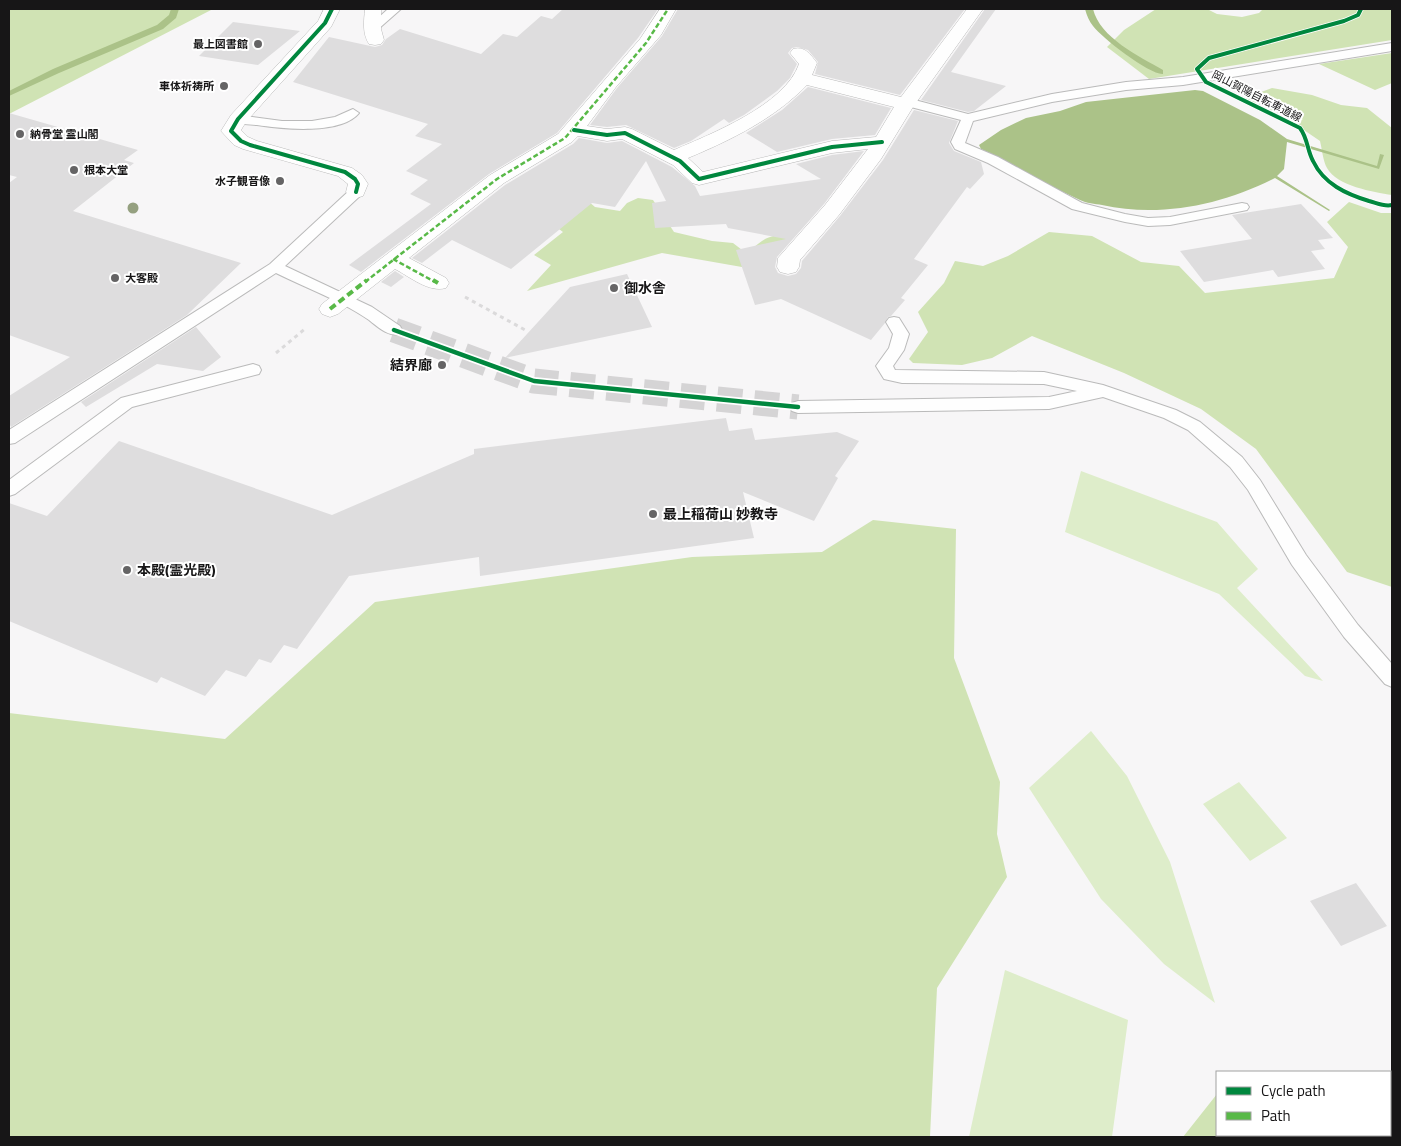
<svg xmlns="http://www.w3.org/2000/svg" width="1401" height="1146" viewBox="0 0 1401 1146" font-family="'Titillium Web','Noto Sans JP',sans-serif">
	<style>
		.green { fill: #deedca }
		.forest { fill: #d0e3b4 }
		.water { fill: #abc288 }
		.lines { fill: none; stroke-linecap: round; stroke-linejoin: round }
		.stream { fill: #abc288; fill-rule: evenodd }
		.building { fill: #deddde }
		.street-tunnel { stroke: #d5d4d5; stroke-width: 25; stroke-dasharray: 25 12; stroke-linecap: butt }
		.lane-casing { stroke: #bababa; stroke-width: 2 }
		.street-casing { stroke: #bababa; stroke-width: 1 }
		.path { stroke: #dbdadb; stroke-width: 3; stroke-dasharray: 4 4; stroke-linecap: butt }
		.lane { fill: #fefefe; fill-rule: evenodd }
		.street { fill: #fefefe; fill-rule: evenodd }
		.quiet-far1 { stroke: #58b947; stroke-width: 2.5; stroke-dasharray: 5 2.5; stroke-linecap: butt }
		.quiet { stroke: #58b947; stroke-width: 4; stroke-dasharray: 7 4; stroke-linecap: butt }
		.cycleway-far1-casing { stroke: #fff; stroke-width: 5.5 }
		.cycleway-casing { stroke: #fff; stroke-width: 8 }
		.cycleway-far1 { stroke: #00873e; stroke-width: 4 }
		.cycleway { stroke: #00873e; stroke-width: 4.5 }
		.tree { fill: #95a080 }
		.poi-dot { fill: #656465; stroke: #fff; stroke-width: 2 }
		.labels { text-anchor: middle; stroke-width: 4; stroke-linejoin: round; paint-order: stroke }
		.far-poi-label { font-size: 11px; font-weight: bold; fill: #171617; stroke: #fff; text-anchor: end }
		.far-street-label { font-size: 11px; fill: #171617; stroke: #fff }
		.poi-label { font-size: 14px; font-weight: bold; fill: #171617; stroke: #fff; text-anchor: start }
	</style>
	<rect width="100%" height="100%" fill="#f7f6f7"/>
	<path class="green" d="M1081 471 1217 522 1258 569 1237 588 1323 681 1305 676 1219 594 1065 532Z
		M1091 731 1127 776 1170 862 1215 1003 1164 964 1101 899 1029 788Z
		M1239 782 1287 838 1250 861 1203 804Z
		M1005 970 1128 1020 1112 1137H969Z"/>
	<path class="forest" d="M9 9H213L9 114Z
		M1156 9H1207L1217 14 1242 17 1259 13 1263 9H1392V40L1149 79 1107 47 1124 30Z
		M1392 53V83L1375 90 1319 64Z
		M1272 88 1312 95 1341 105 1367 108 1392 128V195C1373 192 1337 186 1327 168 1323 161 1322 149 1320 141L1279 113 1245 98Z
		M638 198 653 200 674 232 712 241 733 243 746 253C762 242 767 232 788 237L759 270 662 253 527 291 551 265 534 255 563 232 540 215 588 201 595 207 620 211 627 203Z
		M1349 202 1381 213H1392V587L1347 572 1256 449 1201 409 1124 373 1032 336 992 358 962 365 913 363 909 359 928 332 918 312 944 283 955 261 983 266 1008 256 1049 232 1092 236 1141 262 1179 266 1205 293 1334 278 1348 247 1327 222Z
		M873 520 956 529 954 658 1000 782 997 834 1007 877 937 988 930 1137H9V713L225 739 375 602 692 557 822 552Z
		M1217 1094V1135H1306L1309 1137H1183Z"/>
	<path class="water" d="M1195 90 1203 91 1260 120 1287 139 1377 166 1380 154 1384 155 1379 169 1287 142 1284 169 1277 176 1330 210 1329 211 1275 178C1222 205 1160 218 1102 205 1095 204 1086 203 1080 200 1046 185 1015 164 981 149L979 145 1001 130 1026 118 1060 111 1086 102Z"/>
	<g class="lines">
		<path class="stream" d="M171 9H179L176 18 163 29 59 73 9 96V91L53 69 157 25 169 15Z
			M1085 9H1093C1100 38 1139 56 1163 70V74C1150 75 1102 38 1093 26 1089 21 1087 16 1085 9Z"/>
	</g>
	<path class="building" d="M563 9H658L638 38 557 133 489 174 361 272 349 265 431 204 410 194 428 180 406 171 442 144 415 136 428 124 293 82 329 37 375 47 382 45 386 39 400 29 481 54 503 34 517 37 541 16 552 19Z
		M678 9H965L900 95 815 74 818 62 808 50 797 47 792 48 788 53 797 64 790 78 777 91 744 115 729 123 724 119 691 141 674 148 626 125 607 127 590 125 617 88 662 36Z
		M985 9H996L951 72 1006 86 974 111 968 112 921 100Z
		M233 22 300 31 258 65 199 56Z
		M808 87 891 108 875 135 832 139 777 152 746 133 782 110Z
		M914 110 958 121 949 143 954 151 981 162 984 174 970 189 967 187 914 259 928 265 901 298 905 300 891 316 888 317 885 323 871 340 781 299 755 305 736 250 786 239 728 228 726 224 655 228 652 203 666 201 646 161 615 207 592 203 511 269 452 240 422 263 412 258 505 185 573 144 579 138 607 143 622 141 672 167 695 186 700 196 821 179 796 164 832 155 864 151 824 204 777 257 775 267 778 273 788 276 796 274 801 268 802 261 840 216 883 160Z
		M9 113 138 150 124 160 134 163 73 211 241 263 187 315 11 427 9 423V396L70 357 9 335V183L17 177 9 175Z
		M1301 204 1333 238 1318 240 1325 249 1311 251 1325 269 1278 277 1273 270 1204 282 1180 251 1252 239 1232 215Z
		M395 271 404 277 391 287 381 282Z
		M627 274 652 327 505 358 570 287Z
		M196 327 221 357 203 371 157 364 86 407 81 402Z
		M726 418 729 431 752 428 755 440 837 432 859 441 835 476 838 478 814 521 743 492 754 538 480 576 479 557 349 576 297 649 284 645 271 663 259 659 246 677 226 670 205 696 161 677 157 683 9 621V503L47 516 119 441 332 515 474 454V449Z
		M1356 883 1387 926 1341 946 1310 901Z"/>
	<g class="lines">
		<path class="street-tunnel" d="M394 330 534 381 798 407"/>
		<defs>
			<path id="lane" d="M388 9H401L376 31H368L366 29 368 27Z
				M1392 43V51L1183 85 1126 90 1052 102 973 121 965 143 998 157 1082 203 1125 214 1148 218 1170 217 1242 203 1247 204 1249 207 1247 210 1242 211 1170 225 1148 226 1125 222 1072 209 988 163 955 149 951 142 961 120 903 105 901 102 907 98 968 114 1052 94 1126 82 1183 77Z
				M353 109 359 113C341 135 283 129 257 125 249 124 237 125 232 119L238 115 282 121H312L335 117Z
				M356 188 363 192 361 195 285 266 372 307 400 326 402 330 400 334C388 337 378 327 369 320 342 301 306 288 276 273L15 443 9 444V430L270 264 351 189Z
				M894 317 899 318 909 334 904 350 893 366 895 370 1044 372 1103 385 1176 410 1200 422 1242 457 1260 480 1306 555 1358 625 1392 664V687L1385 684 1344 637 1292 565 1248 490 1230 467 1188 430 1164 418 1103 397 1049 409 798 413 792 411 790 407 792 403 798 401 1049 397 1077 391 1044 384 902 383 884 379 876 366 889 348 893 334 886 322 889 318Z
				M253 364 259 366 261 370 259 374 132 407 15 494 9 496V480L121 398Z"/>
			<path id="street" d="M324 9H340L331 27 246 122 241 130 248 137 257 141 352 168 362 175 368 184 363 196 356 198 349 196 346 192 348 184 338 176 243 149 234 145 221 131 231 115 318 21Z
				M365 9H381V29L384 40 381 44 375 45 369 44C362 33 364 21 365 9Z
				M660 9H676L661 35 616 87 587 126 607 129 625 127 632 129 674 150C711 134 785 105 799 64L790 53 793 49C805 46 810 54 817 63L812 75 901 97 967 9H983L913 107 881 159 839 215 800 260 799 267 796 272 788 274 780 272 777 267 778 258 825 205 868 149 832 153 699 185 692 183 673 165 622 139 607 141 578 136 572 142 504 183 409 258 446 278 449 283 446 288C429 293 410 277 395 269L338 314 330 317 322 314 319 309 322 304 490 175 558 134 640 39ZM807 85 894 107 876 137 832 141 703 172 688 158C731 140 774 119 807 85Z"/>
		</defs>
		<use href="#lane" class="lane-casing"/>
		<use href="#street" class="street-casing"/>
		<path class="path" d="M465 297 527 331
			M276 353 306 328"/>
		<use href="#lane" class="lane"/>
		<use href="#street" class="street"/>
		<path class="quiet-far1" d="M393 259 435 282
			M365 282 497 179 565 138 646 43 668 9"/>
		<path class="quiet" d="M433 280 438 283
			M330 309 367 280"/>
		<defs>
			<path id="cycleway-far1" d="M332 9 325 23 238 119 231 131 241 141 250 145 345 172 355 179 358 184 356 192
				M1361 9 1358 15 1344 21 1209 58 1197 69 1206 82 1300 128C1308 139 1307 150 1313 161 1324 184 1346 194 1369 201 1377 203 1384 207 1392 205
				M574 130 607 135 625 133 680 161 699 179 832 147 882 142"/>
			<path id="cycleway" d="M394 330 534 381 798 407"/>
		</defs>
		<use href="#cycleway-far1" class="cycleway-far1-casing"/>
		<use href="#cycleway" class="cycleway-casing"/>
		<use href="#cycleway-far1" class="cycleway-far1"/>
		<use href="#cycleway" class="cycleway"/>
	</g>
	<circle class="tree" cx="133" cy="208" r="5.5"/>
	<g class="poi-dot">
		<circle cx="258" cy="44" r="5"/>
		<circle cx="224" cy="86" r="5"/>
		<circle cx="20" cy="134" r="5"/>
		<circle cx="74" cy="170" r="5"/>
		<circle cx="280" cy="181" r="5"/>
		<circle cx="115" cy="278" r="5"/>
		<circle cx="614" cy="288" r="5"/>
		<circle cx="442" cy="365" r="5"/>
		<circle cx="653" cy="514" r="5"/>
		<circle cx="127" cy="570" r="5"/>
	</g>
	<g class="labels">
		<g class="far-poi-label">
			<text x="248" y="48">最上図書館</text>
			<text x="214" y="90">車体祈祷所</text>
			<text x="30" y="138" text-anchor="start">納骨堂 霊山閣</text>
			<text x="84" y="174" text-anchor="start">根本大堂</text>
			<text x="270" y="185">水子観音像</text>
			<text x="125" y="282" text-anchor="start">大客殿</text>
		</g>
		<g class="far-street-label">
			<text transform="translate(1257 96) rotate(27)" y="4">岡山賀陽自転車道線</text>
		</g>
		<g class="poi-label">
			<text x="624" y="293">御水舎</text>
			<text x="432" y="370" text-anchor="end">結界廊</text>
			<text x="663" y="519">最上稲荷山 妙教寺</text>
			<text x="137" y="575">本殿(霊光殿)</text>
		</g>
	</g>
	<rect width="1401" height="1146" fill="none" stroke="#171617" stroke-width="20"/>
	<rect x="1216" y="1071" width="175" height="65" fill="#ffffff" stroke="#a2a2a2"/>
	<rect x="1226" y="1087" width="25" height="8" fill="#00873e" stroke="#a2a2a2"/>
	<text x="1261" y="1096" font-size="15" fill="#171617">Cycle path</text>
	<rect x="1226" y="1112" width="25" height="8" fill="#58b947" stroke="#a2a2a2"/>
	<text x="1261" y="1121" font-size="15" fill="#171617">Path</text>
</svg>
